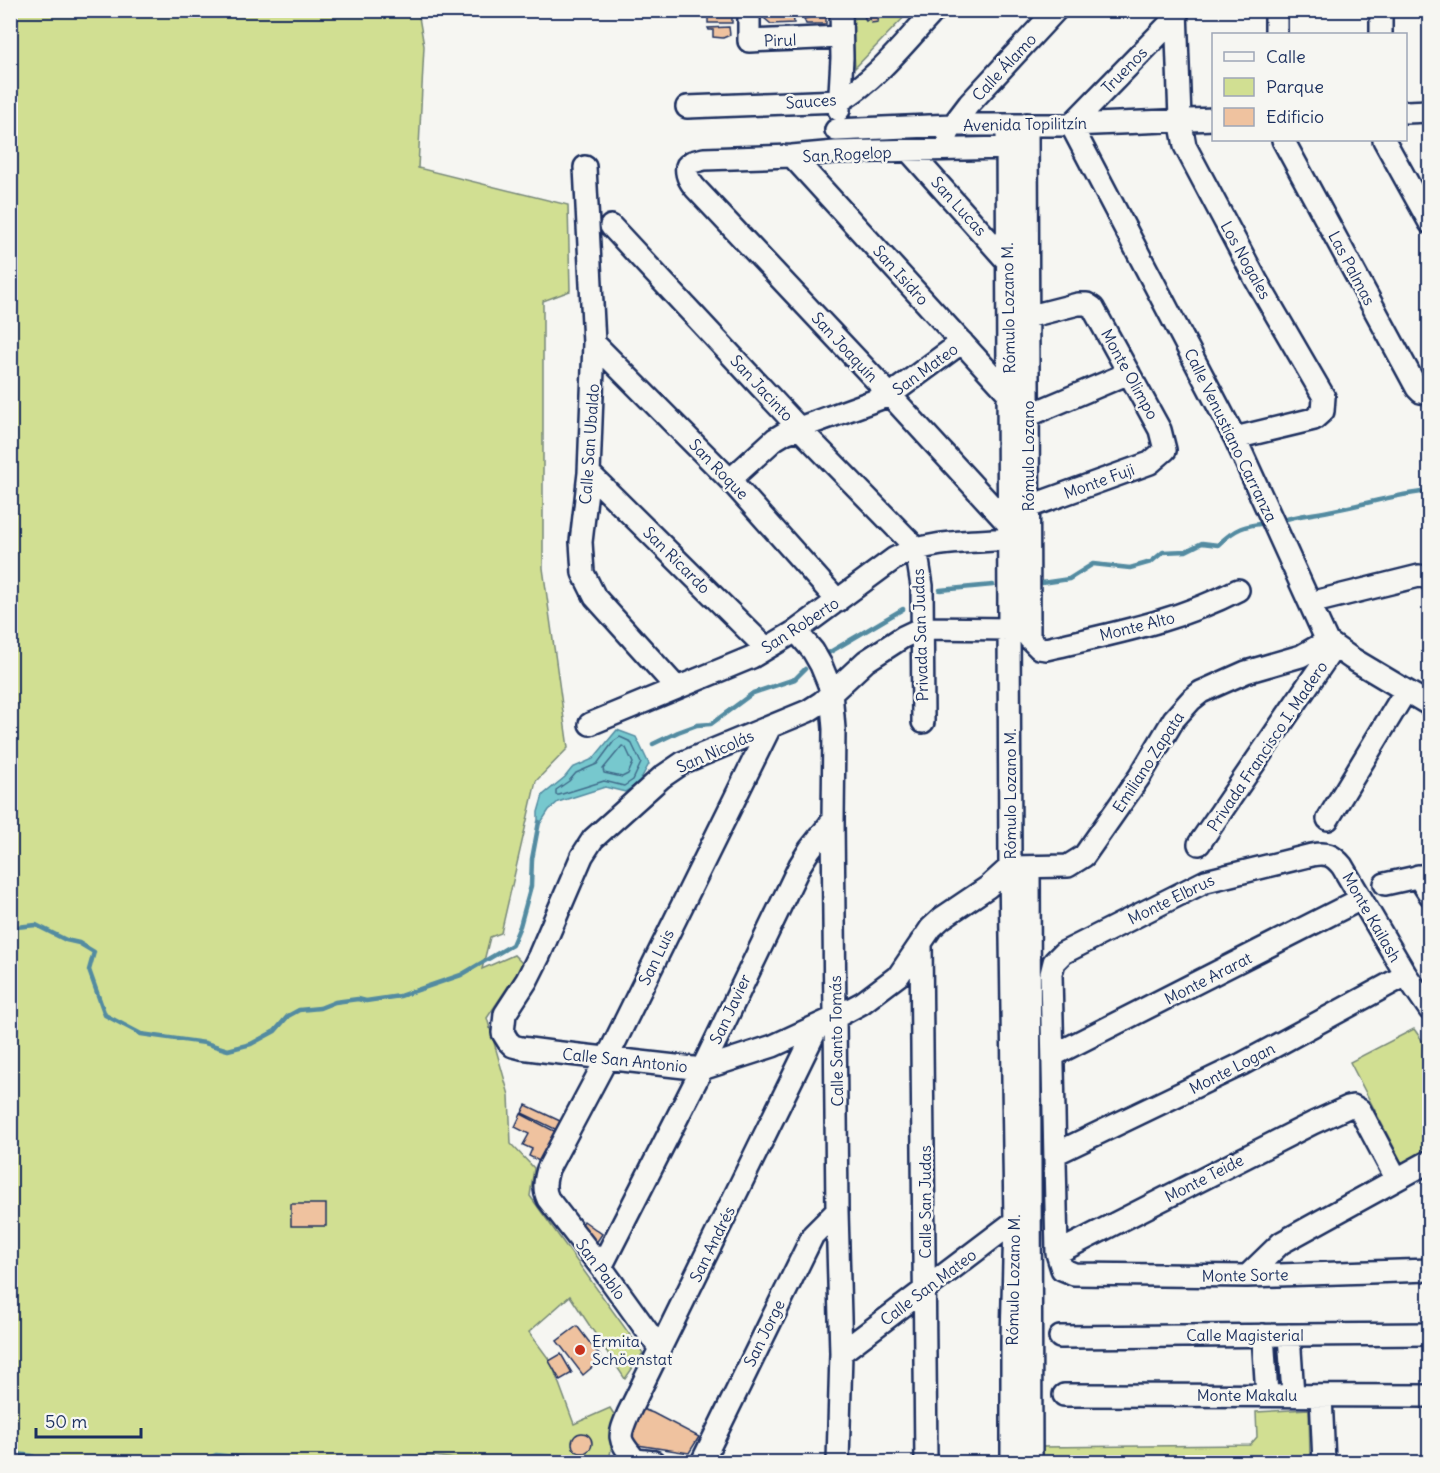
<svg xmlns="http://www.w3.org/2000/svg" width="1440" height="1473" viewBox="0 0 1440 1473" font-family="Delius,sans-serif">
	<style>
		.green { fill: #d1df92; stroke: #768778; stroke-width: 1.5 }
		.water { fill: #77c8ce; stroke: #528ba1; stroke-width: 1.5 }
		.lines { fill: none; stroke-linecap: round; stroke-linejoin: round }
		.shore { stroke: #406c8b; stroke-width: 1.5 }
		.stream { stroke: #528ba1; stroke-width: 4.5 }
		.building { fill: #efc29f; stroke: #1b2f5e; stroke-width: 1.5 }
		.minor-casing { stroke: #1b2f5e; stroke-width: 26 }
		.minor { stroke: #f6f6f2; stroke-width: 21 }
		.poi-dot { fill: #c8321e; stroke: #f6f6f2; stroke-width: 2 }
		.labels { text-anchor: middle; stroke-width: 5; stroke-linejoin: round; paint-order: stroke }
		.street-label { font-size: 16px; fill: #1b2f5e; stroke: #f6f6f2 }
		.poi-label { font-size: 16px; fill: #1b2f5e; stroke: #f6f6f2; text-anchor: start }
	</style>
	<rect width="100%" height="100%" fill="#f6f6f2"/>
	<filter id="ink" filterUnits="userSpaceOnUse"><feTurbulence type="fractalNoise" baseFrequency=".0167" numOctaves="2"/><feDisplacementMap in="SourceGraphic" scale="12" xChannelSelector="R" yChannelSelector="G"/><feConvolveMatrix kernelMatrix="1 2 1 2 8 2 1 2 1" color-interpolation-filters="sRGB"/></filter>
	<g filter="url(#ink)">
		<path class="green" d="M851 10 910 11 855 68Z
			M10 11H418L424 46 418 168 568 205 570 291 543 301V568L568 748 536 781 501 933 490 937 482 969 514 955 523 964 487 1018 509 1095 511 1144 534 1168 530 1196 643 1353 625 1379 570 1296 529 1332 551 1362 574 1424 610 1408 617 1419 609 1460 613 1462H474L434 1456 399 1457 398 1462H11Z
			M1414 1029 1429 1050V1151L1403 1165 1350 1062Z
			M1309 1409 1310 1462H1040L1039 1447 1250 1445 1257 1437 1256 1412Z"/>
		<path class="water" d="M617 730 636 737 649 764 638 784 625 792 605 787 558 802 549 810 538 827V812L543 795 565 777 572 768 593 759Z"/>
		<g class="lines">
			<path class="shore" d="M620 737 631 742 641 763 633 780 624 786 604 781 559 795H556V790L569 781 576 773 597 764 614 741Z
				M622 746 626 748 633 763 628 774 622 777 604 773 603 769Z"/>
			<path class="stream" d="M1279 521C1297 515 1316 514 1334 510 1366 504 1397 494 1430 491
				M1042 583 1069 579 1093 564 1130 568 1151 562 1163 552 1186 551 1202 543 1218 545C1235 528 1245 525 1268 523
				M940 590 993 585
				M825 655 903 609
				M653 744 678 732 697 725 711 724 753 693 795 679 805 669
				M10 922 16 927 36 925 66 940 79 943 94 952 89 970 105 1015 141 1034 205 1043 228 1050 251 1044 275 1031 288 1016 299 1010 320 1008 335 1002 358 999 366 1001 400 996 461 975 512 945 520 926 531 886 532 859 539 822
				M10 1453 32 1456 43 1462
				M199 1462 216 1455 280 1462"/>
		</g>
		<path class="building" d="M708 10 732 11V23H708Z
			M764 10 793 11 794 23 771 24 764 18Z
			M826 10V24H806L804 19 811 17V11Z
			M862 10H879L878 22 871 23 870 18 866 21Z
			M729 27 730 35 723 38 713 37V30H709L708 28Z
			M526 1105 560 1121 557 1130 522 1113Z
			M521 1114 558 1133 543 1163 529 1156 532 1149 523 1145 529 1134 515 1127Z
			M291 1204H326V1226H291Z
			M584 1221 602 1234 596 1243 578 1230Z
			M577 1326 602 1359 583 1375 557 1341Z
			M561 1354 572 1373 560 1380 549 1361Z
			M642 1409 653 1413 699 1437 689 1453 631 1444 626 1436Z
			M572 1443a10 10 0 1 1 20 0a10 10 0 1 1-20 0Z"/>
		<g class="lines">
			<defs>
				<path id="minor" d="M749 10V41L841 37
					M1176 10 1180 119 1185 146 1256 280 1324 397 1323 411 1314 419 1235 438
					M1276 10V34
					M1381 10V34
					M1177 16 1071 125 1235 438 1327 641 1351 658 1430 705
					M687 107 840 101C878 78 905 42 935 10
					M839 110 842 58 841 10
					M1406 112 1430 111
					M1027 124 1029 638 1039 648 1046 649C1111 634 1179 621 1238 590
					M1007 125 1010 867 1015 1221 1012 1340V1462
					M836 130 953 125H1071L1214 119
					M948 134 953 125 969 104 1056 10
					M1283 140 1417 388 1421 392 1430 393
					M1384 140 1430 223
					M1008 148 835 152 792 156 704 159 692 162 687 166C685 176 692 185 699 192L890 395 1010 526
					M909 151 1008 262
					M792 156 1009 394
					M585 167 594 343 589 473 581 542 583 573 595 597 676 687
					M611 226 799 428 916 548 922 586 923 722
					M1027 317 1078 304H1087L1093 308 1160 430 1165 450 1150 463 1028 507
					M594 343 730 480 838 601
					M1027 416 1129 373
					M589 473 765 647
					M730 480 775 439 785 433 890 395 962 342
					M1310 603 1419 576 1426 577 1430 580
					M1010 629 922 628 903 637 866 661 822 702 808 711 684 762 662 777 593 839 582 856 539 956 527 980 505 1014 503 1033 508 1041 513 1046 521 1048 552 1052 702 1069 773 1046 836 1017 862 1003 899 975 931 928 942 918 988 887 1010 867 1068 866 1084 856 1140 776 1174 719 1191 700 1201 692 1246 672 1301 656 1327 641
					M796 631 813 651 821 665 828 682 831 691 834 729 833 820 837 1211 841 1353 838 1462
					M590 724 752 657 796 631 895 558C930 540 971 542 1010 539
					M1328 819 1405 692
					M1199 844 1334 647
					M1029 868 1031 1462
					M1418 876 1430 895
					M1385 884 1430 874
					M921 942 926 1462
					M1430 1010 1406 975 1342 866C1333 855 1326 852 1312 855L1206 881 1063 953 1054 962 1051 974 1057 1253 1062 1269 1074 1274 1247 1276 1430 1270
					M1054 1055 1361 899
					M1055 1154 1242 1064 1406 975
					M1057 1253 1313 1123 1348 1107 1353 1106 1360 1110 1396 1178
					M601 1267 702 1069 800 865 810 849 833 820
					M1247 1276 1281 1243 1430 1161
					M1263 1335 1267 1395
					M1289 1335 1293 1395
					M1060 1337 1430 1334
					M660 1349 601 1267 548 1199C543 1189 545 1180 548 1169L607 1058 770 727
					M841 1353 1015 1221
					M1064 1395 1430 1396
					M1321 1396 1324 1462
					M635 1460C619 1439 617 1440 628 1414L818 1026
					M635 1460 654 1462
					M702 1462 813 1235 837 1211"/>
			</defs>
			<use href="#minor" class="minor-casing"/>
			<use href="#minor" class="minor"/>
		</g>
	</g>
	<circle class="poi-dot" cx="580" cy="1350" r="6"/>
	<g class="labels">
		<g class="street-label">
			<text transform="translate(780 40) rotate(-2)" y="6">Pirul</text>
			<text transform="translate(1004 67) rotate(-47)" y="6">Calle Álamo</text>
			<text transform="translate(1124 70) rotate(-46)" y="6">Truenos</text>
			<text transform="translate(811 101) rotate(-4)" y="6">Sauces</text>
			<text transform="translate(1025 124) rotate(-1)" y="6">Avenida Topilitzín</text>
			<text transform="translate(847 154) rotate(-3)" y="6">San Rogelop</text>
			<text transform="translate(959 206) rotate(48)" y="6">San Lucas</text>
			<text transform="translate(1246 260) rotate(61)" y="6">Los Nogales</text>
			<text transform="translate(1352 268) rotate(62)" y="6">Las Palmas</text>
			<text transform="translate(901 275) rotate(48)" y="6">San Isidro</text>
			<text transform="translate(1008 308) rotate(-91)" y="6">Rómulo Lozano M.</text>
			<text transform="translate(845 347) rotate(47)" y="6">San Joaquín</text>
			<text transform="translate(925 369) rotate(-36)" y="6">San Mateo</text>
			<text transform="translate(1130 374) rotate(61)" y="6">Monte Olimpo</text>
			<text transform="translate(762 388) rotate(47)" y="6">San Jacinto</text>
			<text transform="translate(1231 435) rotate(64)" y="6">Calle Venustiano Carranza</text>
			<text transform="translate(589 444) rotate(-86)" y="6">Calle San Ubaldo</text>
			<text transform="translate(1028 456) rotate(-90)" y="6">Rómulo Lozano</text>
			<text transform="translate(719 469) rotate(46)" y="6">San Roque</text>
			<text transform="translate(1099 481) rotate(-20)" y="6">Monte Fuji</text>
			<text transform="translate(677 560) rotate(45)" y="6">San Ricardo</text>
			<text transform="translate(800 625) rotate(-33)" y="6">San Roberto</text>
			<text transform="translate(1137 626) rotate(-14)" y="6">Monte Alto</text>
			<text transform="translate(920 635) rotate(-92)" y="6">Privada San Judas</text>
			<text transform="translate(1267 746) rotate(-56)" y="6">Privada Francisco I. Madero</text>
			<text transform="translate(715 751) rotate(-24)" y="6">San Nicolás</text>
			<text transform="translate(1148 762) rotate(-57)" y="6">Emiliano Zapata</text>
			<text transform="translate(1010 794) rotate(-90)" y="6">Rómulo Lozano M.</text>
			<text transform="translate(1171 899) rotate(-26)" y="6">Monte Elbrus</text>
			<text transform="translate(1372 917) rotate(60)" y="6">Monte Kailash</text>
			<text transform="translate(656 957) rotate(-64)" y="6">San Luis</text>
			<text transform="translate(1208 978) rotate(-27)" y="6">Monte Ararat</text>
			<text transform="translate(730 1009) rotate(-65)" y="6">San Javier</text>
			<text transform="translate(836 1041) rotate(-91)" y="6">Calle Santo Tomás</text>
			<text transform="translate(625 1060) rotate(6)" y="6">Calle San Antonio</text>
			<text transform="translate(1232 1068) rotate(-27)" y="6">Monte Logan</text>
			<text transform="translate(1204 1178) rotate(-27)" y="6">Monte Teide</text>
			<text transform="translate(925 1202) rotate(-90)" y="6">Calle San Judas</text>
			<text transform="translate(712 1244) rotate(-64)" y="6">San Andrés</text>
			<text transform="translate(601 1269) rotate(53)" y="6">San Pablo</text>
			<text transform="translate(1245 1275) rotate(-1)" y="6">Monte Sorte</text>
			<text transform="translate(1013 1280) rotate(-89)" y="6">Rómulo Lozano M.</text>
			<text transform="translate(928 1287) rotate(-37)" y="6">Calle San Mateo</text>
			<text transform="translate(764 1333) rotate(-64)" y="6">San Jorge</text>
			<text x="1245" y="1341">Calle Magisterial</text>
			<text x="1247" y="1401">Monte Makalu</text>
		</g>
		<g class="poi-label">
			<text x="592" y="1347">Ermita<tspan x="592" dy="18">Schöenstat</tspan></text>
		</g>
	</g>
	<rect width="1440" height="1473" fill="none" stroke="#f6f6f2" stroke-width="36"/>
	<rect x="18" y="18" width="1404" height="1437" fill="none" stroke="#1b2f5e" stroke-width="2" filter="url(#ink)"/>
	<rect x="1212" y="33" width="195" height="108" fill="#f6f6f2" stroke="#9ea6b7" stroke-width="1.5"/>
	<rect x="1224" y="52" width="30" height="9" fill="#f6f6f2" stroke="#9ea6b7" stroke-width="1.5"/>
	<text x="1266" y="63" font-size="18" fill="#1b2f5e">Calle</text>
	<rect x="1224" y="78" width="30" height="18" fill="#d1df92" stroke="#9ea6b7" stroke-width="1.5"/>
	<text x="1266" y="93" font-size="18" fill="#1b2f5e">Parque</text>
	<rect x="1224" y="108" width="30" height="18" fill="#efc29f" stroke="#9ea6b7" stroke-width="1.5"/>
	<text x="1266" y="123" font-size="18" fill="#1b2f5e">Edificio</text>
	<path d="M36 1428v9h105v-9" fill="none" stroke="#1b2f5e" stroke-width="3"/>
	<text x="45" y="1428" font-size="18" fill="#1b2f5e" stroke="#f6f6f2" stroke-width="4.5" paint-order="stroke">50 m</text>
</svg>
